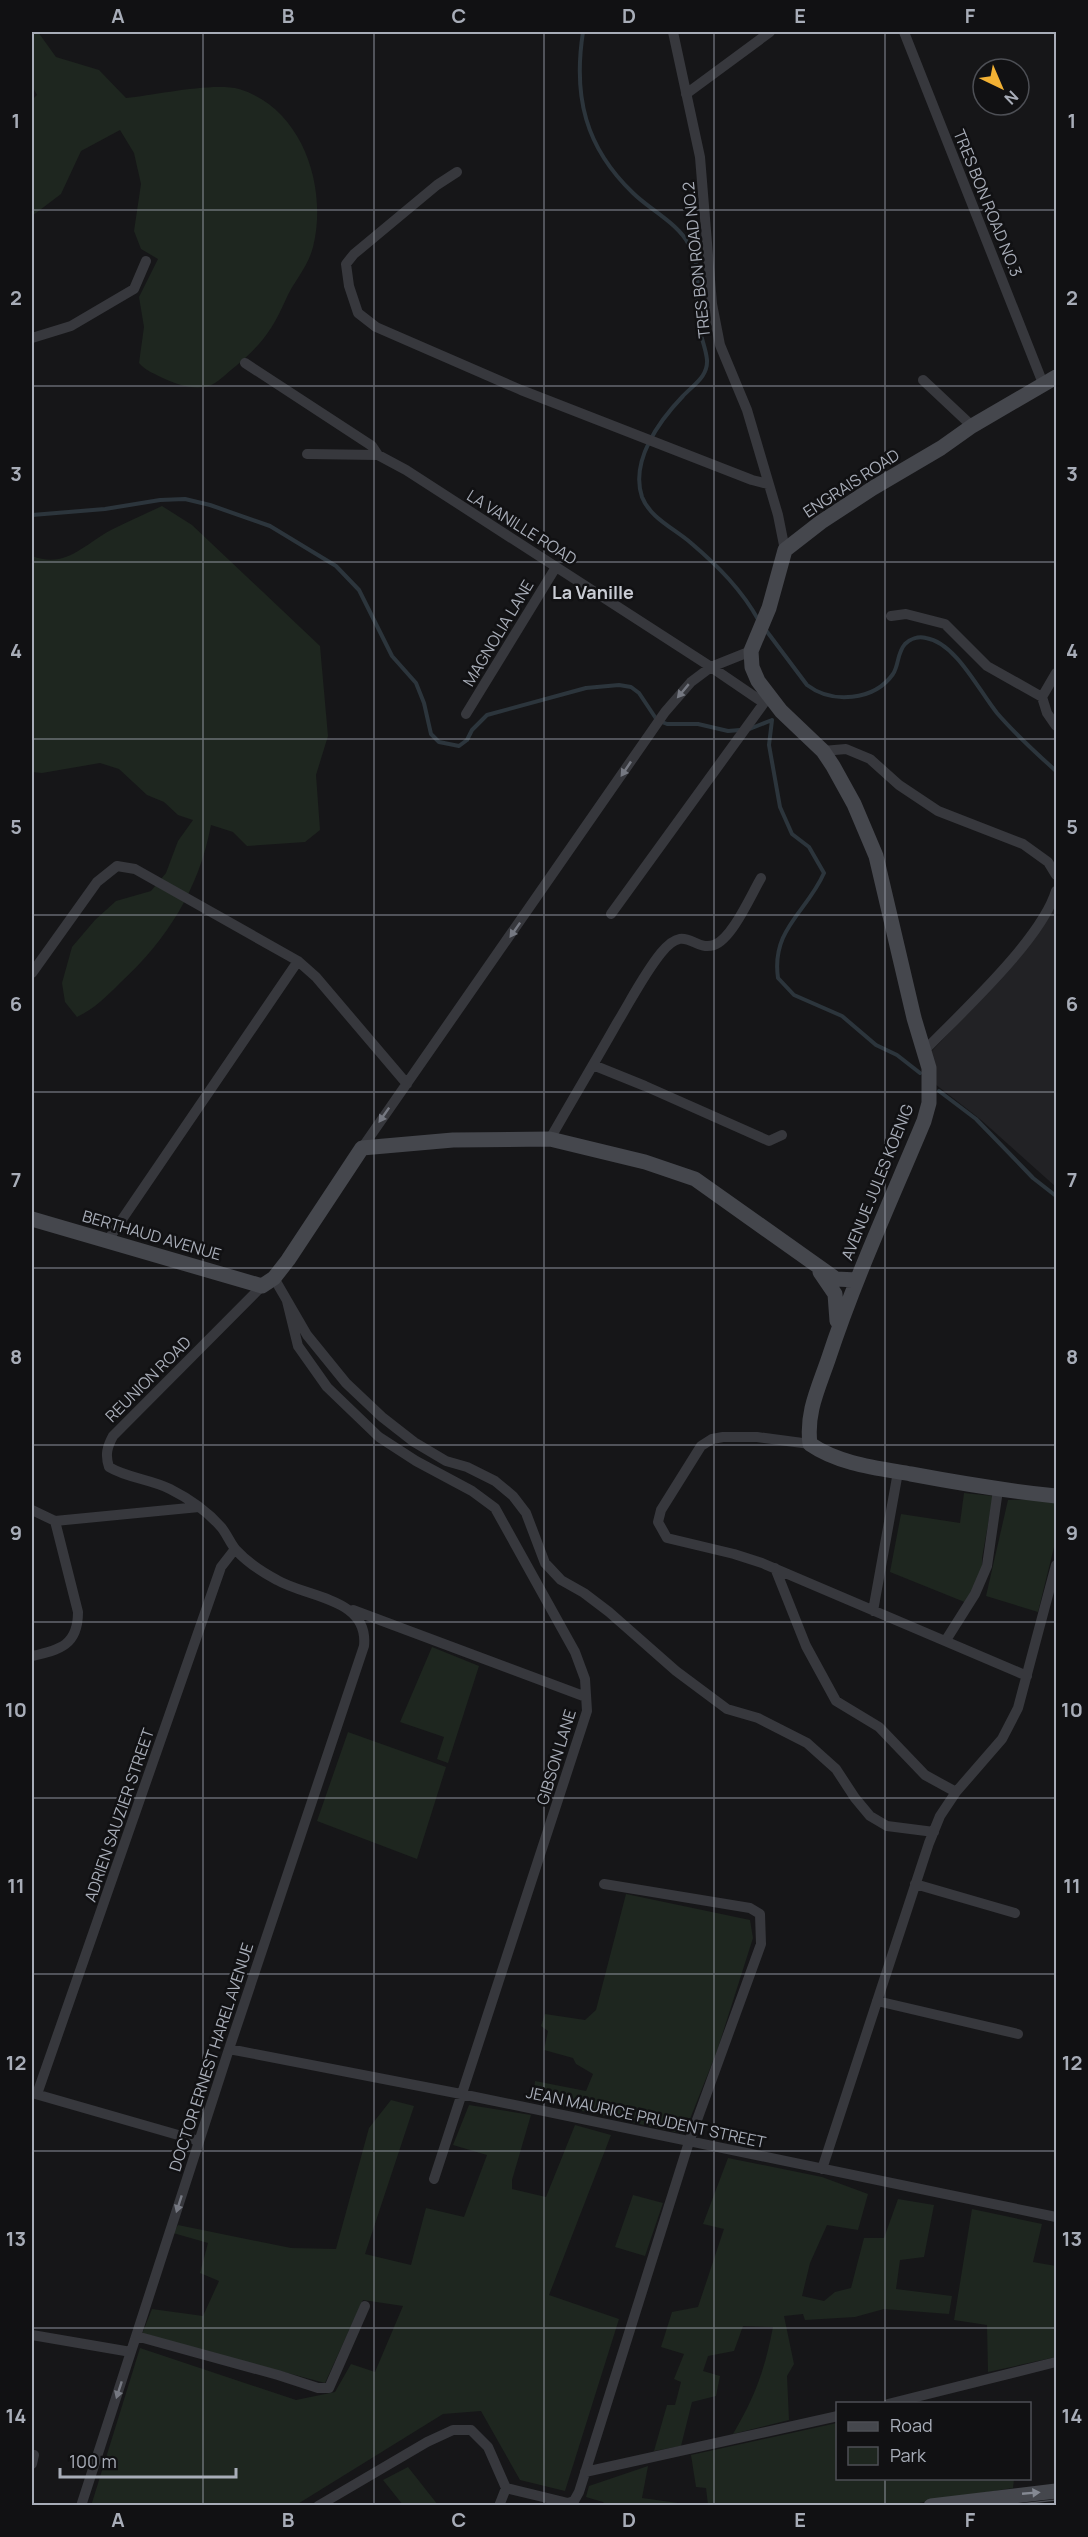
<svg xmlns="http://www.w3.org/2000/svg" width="1088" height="2537" viewBox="0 0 1088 2537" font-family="Manrope,sans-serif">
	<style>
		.built { fill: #222225 }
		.green { fill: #1e261f }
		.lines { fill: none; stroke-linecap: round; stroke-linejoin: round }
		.stream { stroke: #2c353c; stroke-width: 4 }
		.street { stroke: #37383d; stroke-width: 10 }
		.secondary { stroke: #45474d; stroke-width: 15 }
		.tram { stroke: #4a4c52; stroke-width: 1.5 }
		.oneway { fill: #757881 }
		.oneway2 { fill: #858993 }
		.grid { fill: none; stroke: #a8adb8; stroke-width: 1.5; stroke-opacity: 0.55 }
		.labels { text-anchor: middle; stroke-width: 5; stroke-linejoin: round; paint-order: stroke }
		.street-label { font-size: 16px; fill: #a8adb8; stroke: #111113 }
		.neighbourhood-label { font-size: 18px; font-weight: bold; fill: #c9ccd4; stroke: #111113 }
		.neatline { fill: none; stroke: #a8adb8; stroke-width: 2 }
		.grid-label { font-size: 20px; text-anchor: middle; font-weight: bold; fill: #a8adb8 }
	</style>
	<rect width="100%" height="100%" fill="#161618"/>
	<path class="built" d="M1056 906V1187L980 1119 935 1084 930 1053 1021 956Z"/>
	<path class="green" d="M32 32H38L56 57 99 70 126 98C155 95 213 82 239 89 303 108 328 188 313 247 308 267 294 281 286 299 271 333 260 346 231 370 225 375 217 383 209 386 194 390 179 385 165 379 155 374 146 371 139 363L144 327 139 297 158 259 141 249 134 231 141 184 134 153 120 130 81 151 61 194 32 216V100L37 95 32 86Z
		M162 506 192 525 320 646 328 736 316 775 320 830 305 842 247 846 233 832 211 825C199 889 167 940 120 983 106 997 94 1009 77 1017L65 1002 62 983 72 947 95 920 116 901 151 891 166 873 178 841 193 820 178 815 164 802 147 795 119 769 100 763 42 773 32 772V556C66 569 83 545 111 530 127 522 145 514 162 506Z
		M964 1493 993 1496 982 1558V1570L967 1603 890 1572 901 1514 960 1523Z
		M1037 1499 1056 1502V1539L1038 1612 986 1596 1008 1500Z
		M432 1647 479 1666 448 1763 437 1759 444 1737 400 1722Z
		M348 1732 446 1767 417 1859 317 1821Z
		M626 1894 750 1920 753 1938 717 2051 684 2134 560 2106 534 2090 535 2081 586 2091 593 2074 576 2064 573 2058 544 2050 548 2031 541 2026 545 2014 585 2020 596 2010Z
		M391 2100 414 2106 365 2254 411 2265 426 2208 464 2217 487 2155 453 2145 469 2105 531 2115 512 2180V2189L546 2197 575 2125 611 2135 549 2295 619 2319 565 2491 520 2480 481 2411 443 2414 296 2505 91 2506 140 2348 296 2400 335 2392 351 2364 375 2372 403 2306 363 2300 325 2383 142 2334 152 2309 203 2316 219 2281 200 2273 208 2243 173 2233 178 2225 291 2248 336 2249 369 2128Z
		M728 2158 822 2177 868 2194 858 2230 827 2225 810 2263 802 2296 824 2301 835 2292 851 2288 864 2238H884L898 2199 934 2205 924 2257 900 2260 896 2289 952 2296 949 2314 884 2309 855 2317 805 2320 803 2314 784 2316 794 2364 787 2376 789 2420 733 2434C755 2397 765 2369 773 2327L743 2326 734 2351 708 2356 703 2371 720 2376 716 2396 692 2402 681 2446 654 2451 667 2405H675L681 2382 674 2379 684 2354 661 2347 672 2312 698 2307 724 2229 703 2224Z
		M633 2195 663 2203 645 2256 615 2247Z
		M972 2209 1042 2224 1033 2262 1056 2266V2357L988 2372 987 2325 954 2320Z
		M837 2423 838 2478 1014 2479 1013 2488 906 2505H708L706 2488 696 2487 691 2455Z
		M648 2466 642 2498 678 2503V2505H606L603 2502 586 2497 589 2486Z
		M408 2467 438 2505H403L383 2480Z"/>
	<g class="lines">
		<path class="stream" d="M583 32C573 96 585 147 633 193 649 209 679 224 689 245 703 270 695 294 698 320 699 334 706 347 707 360 708 377 693 385 683 396 659 421 630 461 642 497 650 518 675 529 691 543 718 566 742 590 759 621
			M32 515 105 509 160 500 185 499 210 505 270 526 336 566 359 590 392 656 416 683 424 703 431 734 439 742 459 746 467 740 472 730 487 715 586 688 619 685 631 687 639 693 657 720 667 724H698L728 731 740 730
			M765 629 807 685C832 704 874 701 893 674 899 665 897 653 905 644 910 639 918 636 926 638 956 643 979 691 997 713 1015 734 1036 753 1056 771
			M772 720 769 745 780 807 792 834 809 847 824 873C807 912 771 929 778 978L794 995 842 1016 876 1045 897 1055 920 1073
			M747 730 772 720
			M939 1091 976 1119 1033 1178 1056 1196"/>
		<path class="street" d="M673 32 700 157 712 304 720 345 747 410 778 515 785 550
			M904 32 1044 386
			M686 94 770 32
			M457 172 437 185 354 254 346 264 349 286 358 313 376 327 521 390 752 480 768 484
			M32 338 71 326 134 289 146 261
			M245 363 372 446 378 455
			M923 380 972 426
			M307 454 378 455 406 470 711 667 758 699 769 696
			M891 616 906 614 945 624 987 666 1042 697
			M1056 673 1042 697 1047 713 1056 726
			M466 714 556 567
			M823 751 846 749 870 759 899 785 938 811 1023 844 1048 862 1056 875
			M611 914 769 696
			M32 973 97 882 117 866 135 869 298 961 316 977 407 1084
			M924 1051C961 1013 1041 940 1056 891
			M593 1065 645 1086 769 1141 782 1135
			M550 1139C572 1100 595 1062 617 1023 631 1000 644 974 661 953 686 922 693 952 714 945 732 939 751 895 761 878
			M362 1148 665 712 691 682 711 667 751 651
			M108 1240 298 961
			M274 1278 307 1335 346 1383 382 1417 414 1442 446 1461 467 1467 495 1481 513 1496 526 1513 545 1563 561 1580 584 1593 609 1612 676 1671 727 1709 758 1718 807 1743 836 1769 855 1798 870 1816 887 1826 934 1832
			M287 1301 298 1346 327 1387 379 1437 416 1461 472 1491 495 1508 575 1652 585 1679 587 1711 434 2179
			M810 1444 757 1437H723L712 1439 701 1446 661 1510 658 1522 667 1538 734 1554 762 1563 1027 1676
			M32 1510 55 1521
			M775 1568 806 1646 836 1701 879 1727 925 1775 956 1792
			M353 1610 586 1697
			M873 1611 898 1472
			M946 1640 975 1594 987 1566 998 1490
			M32 1656C60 1650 78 1645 78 1612L55 1521 199 1507
			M915 1884 1015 1913
			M877 2001 1018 2034
			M229 2049 461 2094 1056 2217
			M32 2093 199 2141
			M37 2094 221 1567 235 1549
			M822 2169 929 1843 940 1816 956 1792 1002 1739 1018 1708 1056 1565
			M32 2335 131 2352
			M136 2336 278 2375 318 2388H329L365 2306
			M888 2404 1056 2362
			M32 2464 34 2455
			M585 2472 838 2416
			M506 2488 568 2503 574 2501 579 2492 689 2142 761 1944 760 1914 750 1908 604 1884
			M81 2506 229 2049 364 1646C369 1598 308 1598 277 1580 262 1572 247 1562 236 1550 230 1543 227 1534 221 1527 207 1511 188 1498 170 1489 150 1479 127 1478 109 1467 105 1455 107 1447 113 1436L262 1286
			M318 2506 427 2442 453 2430H471L488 2447 506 2488 499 2506"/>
		<path class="secondary" d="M1056 377 972 426 941 448 873 488 821 522 785 550 769 608 751 651 752 667 758 681 781 711 823 751 833 766 854 804 876 856 914 1018 929 1068V1103L924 1121C891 1200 855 1278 828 1360 818 1389 806 1413 810 1444 839 1464 877 1468 911 1474 959 1483 1007 1491 1056 1496
			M32 1219 262 1286 274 1278 288 1260 362 1148 453 1140 550 1139 645 1162 695 1179 836 1279 857 1280
			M820 1272 835 1294 837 1321
			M931 2506 1056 2491"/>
		<path class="tram" d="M1004 2506 1056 2500"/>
	</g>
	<defs><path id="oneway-solid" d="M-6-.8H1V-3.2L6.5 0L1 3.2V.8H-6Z" transform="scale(1.5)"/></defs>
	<g class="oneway">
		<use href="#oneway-solid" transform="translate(683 691) rotate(130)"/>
		<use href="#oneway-solid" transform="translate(626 769) rotate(124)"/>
		<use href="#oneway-solid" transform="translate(515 930) rotate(125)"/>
		<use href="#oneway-solid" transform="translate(384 1115) rotate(125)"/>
		<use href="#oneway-solid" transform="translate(179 2204) rotate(108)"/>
		<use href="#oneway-solid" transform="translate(119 2390) rotate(108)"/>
	</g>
	<use class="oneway2" href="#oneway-solid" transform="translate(1031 2493) rotate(-5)"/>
	<path class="grid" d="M203 32V2506M374 32V2506M544 32V2506M714 32V2506M885 32V2404M32 210H1056M32 386H1056M32 562H1056M32 739H1056M32 915H1056M32 1092H1056M32 1268H1056M32 1445H1056M32 1622H1056M32 1798H1056M32 1974H1056M32 2151H1056M32 2328H1056M885 2478V2506"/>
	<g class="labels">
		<g class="street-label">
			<text transform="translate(988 203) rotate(68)" y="6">TRES BON ROAD NO.3</text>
			<text transform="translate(696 260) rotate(-96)" y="6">TRES BON ROAD NO.2</text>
			<text transform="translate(851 483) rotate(-33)" y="6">ENGRAIS ROAD</text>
			<text transform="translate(522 527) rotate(32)" y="6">LA VANILLE ROAD</text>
			<text transform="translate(498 633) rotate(-59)" y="6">MAGNOLIA LANE</text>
			<text transform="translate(877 1182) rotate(-68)" y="6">AVENUE JULES KOENIG</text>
			<text transform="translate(152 1235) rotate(16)" y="6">BERTHAUD AVENUE</text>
			<text transform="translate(148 1379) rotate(-45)" y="6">REUNION ROAD</text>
			<text transform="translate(556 1757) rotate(-73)" y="6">GIBSON LANE</text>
			<text transform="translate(119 1815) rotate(-71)" y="6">ADRIEN SAUZIER STREET</text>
			<text transform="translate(211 2057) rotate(-72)" y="6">DOCTOR ERNEST HAREL AVENUE</text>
			<text transform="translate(646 2117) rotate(12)" y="6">JEAN MAURICE PRUDENT STREET</text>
		</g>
		<g class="neighbourhood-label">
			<text x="593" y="599">La Vanille</text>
		</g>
	</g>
	<rect width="1088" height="2537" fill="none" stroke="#111113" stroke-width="66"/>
	<rect x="836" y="2402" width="195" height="78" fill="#111113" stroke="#4d4f55" stroke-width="1.5"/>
	<rect x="848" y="2422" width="30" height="9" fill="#45474d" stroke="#4d4f55" stroke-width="1.5"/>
	<text x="890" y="2432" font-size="18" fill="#a8adb8">Road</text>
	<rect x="848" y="2447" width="30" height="18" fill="#1e261f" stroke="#4d4f55" stroke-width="1.5"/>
	<text x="890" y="2462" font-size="18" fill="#a8adb8">Park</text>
	<g transform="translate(1001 87) rotate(136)"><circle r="28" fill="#111113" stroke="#4d4f55" stroke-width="1.5"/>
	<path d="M0-4.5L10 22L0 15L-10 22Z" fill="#f2b134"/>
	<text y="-9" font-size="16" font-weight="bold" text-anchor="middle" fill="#a8adb8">N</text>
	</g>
	<path d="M60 2468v9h176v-9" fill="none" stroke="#a8adb8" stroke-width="3"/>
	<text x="69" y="2468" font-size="18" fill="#a8adb8" stroke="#111113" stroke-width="4.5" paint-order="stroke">100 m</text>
	<rect x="33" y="33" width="1022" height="2471" class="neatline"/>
	<g class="grid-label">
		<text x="118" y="23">A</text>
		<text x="288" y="23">B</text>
		<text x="459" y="23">C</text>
		<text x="629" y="23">D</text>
		<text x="800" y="23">E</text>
		<text x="970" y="23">F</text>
		<text x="16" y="128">1</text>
		<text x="1072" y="128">1</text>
		<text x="16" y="305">2</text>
		<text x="1072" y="305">2</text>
		<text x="16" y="481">3</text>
		<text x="1072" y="481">3</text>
		<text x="16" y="658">4</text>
		<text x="1072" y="658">4</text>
		<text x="16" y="834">5</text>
		<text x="1072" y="834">5</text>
		<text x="16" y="1011">6</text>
		<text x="1072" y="1011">6</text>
		<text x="16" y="1187">7</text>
		<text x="1072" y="1187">7</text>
		<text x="16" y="1364">8</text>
		<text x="1072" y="1364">8</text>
		<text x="16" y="1540">9</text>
		<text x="1072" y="1540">9</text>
		<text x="16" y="1717">10</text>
		<text x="1072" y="1717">10</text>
		<text x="16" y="1893">11</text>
		<text x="1072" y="1893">11</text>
		<text x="16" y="2070">12</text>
		<text x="1072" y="2070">12</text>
		<text x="16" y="2246">13</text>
		<text x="1072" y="2246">13</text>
		<text x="16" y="2423">14</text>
		<text x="1072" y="2423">14</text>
		<text x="118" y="2527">A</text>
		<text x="288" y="2527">B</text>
		<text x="459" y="2527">C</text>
		<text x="629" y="2527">D</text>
		<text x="800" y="2527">E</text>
		<text x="970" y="2527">F</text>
	</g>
</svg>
